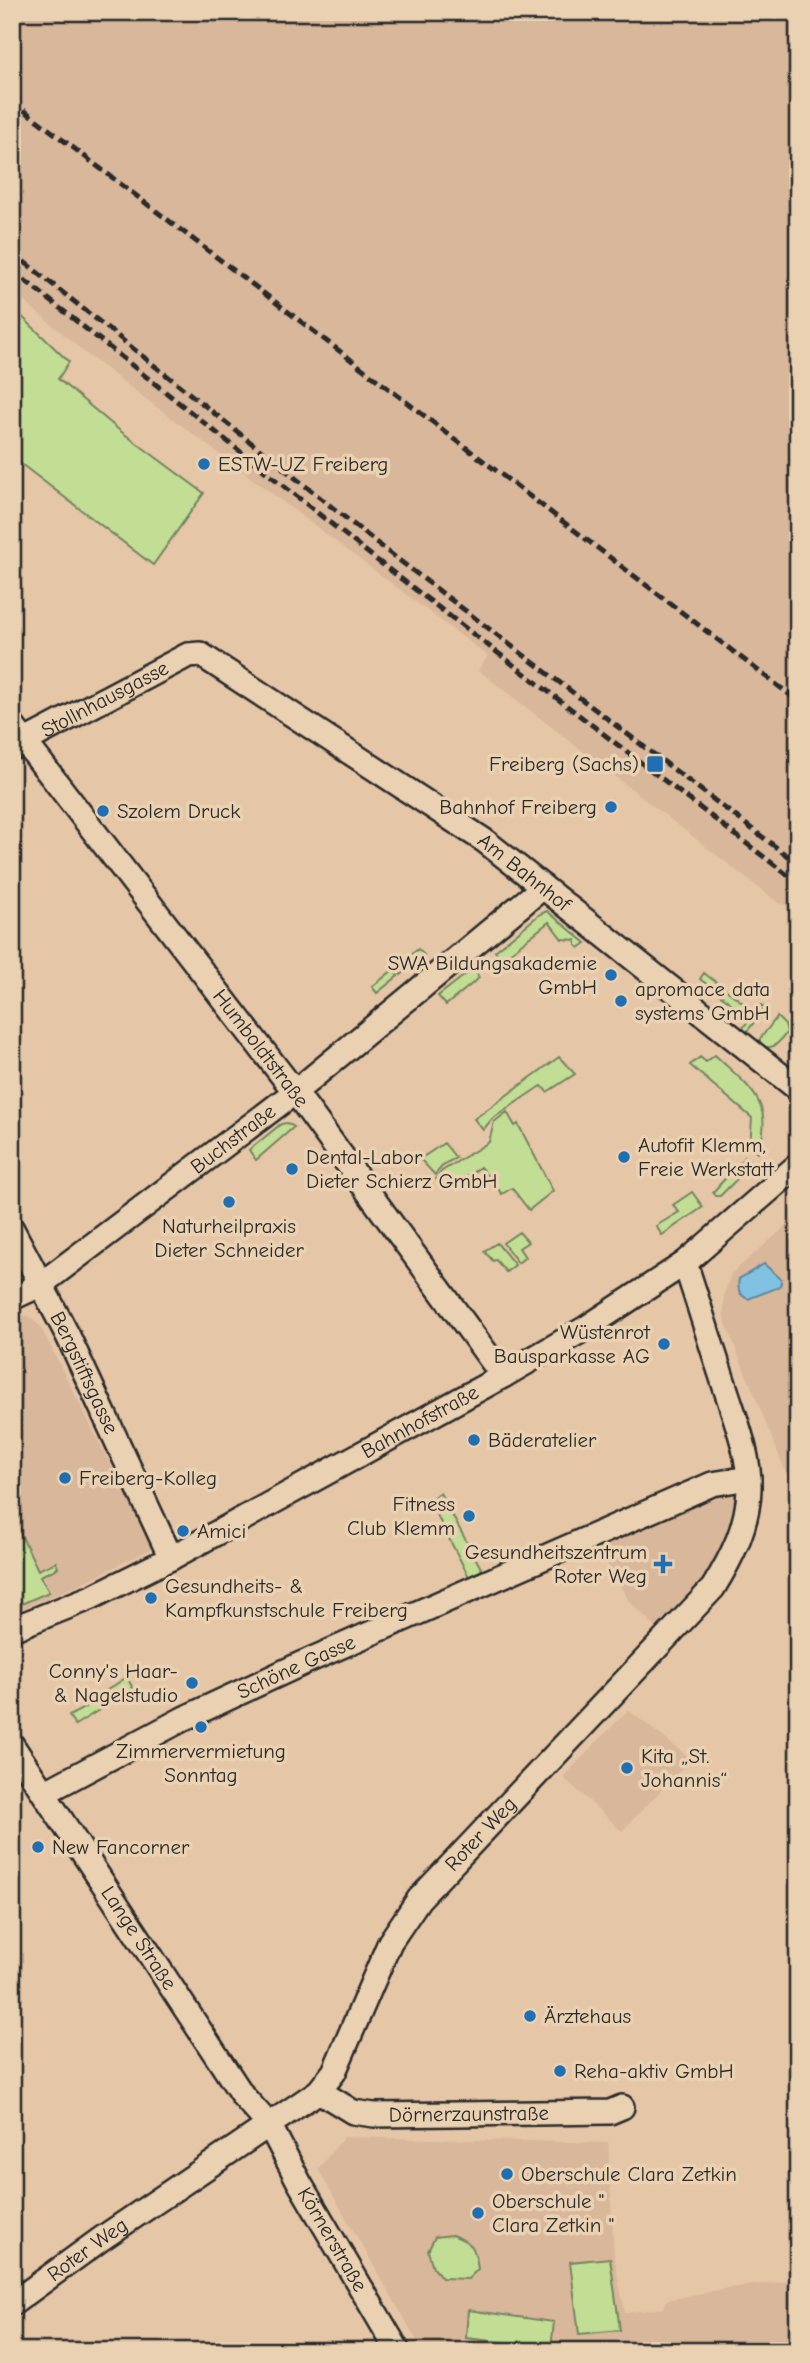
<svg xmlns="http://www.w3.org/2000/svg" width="810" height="2363" viewBox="0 0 810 2363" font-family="'Comic Neue',sans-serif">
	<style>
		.built { fill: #d8b79a }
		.green { fill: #c2de95; stroke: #768460; stroke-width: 2 }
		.water { fill: #81c2e2; stroke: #5f8699; stroke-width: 2 }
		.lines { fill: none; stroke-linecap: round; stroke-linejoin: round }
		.street-casing { stroke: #2b2b2b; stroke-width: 28 }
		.street { stroke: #e9d1b1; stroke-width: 23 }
		.rail { stroke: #2b2b2b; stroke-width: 5; stroke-dasharray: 10 5; stroke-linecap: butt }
		.poi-dot { fill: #1f6fb2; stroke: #e9d1b1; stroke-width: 2.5 }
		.labels { text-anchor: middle; stroke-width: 7; stroke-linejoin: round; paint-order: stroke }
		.poi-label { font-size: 21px; fill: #2b2b2b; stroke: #e9d1b1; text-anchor: start }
		.street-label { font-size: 21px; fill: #2b2b2b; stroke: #e9d1b1 }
	</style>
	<rect width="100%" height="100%" fill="#e5c6a7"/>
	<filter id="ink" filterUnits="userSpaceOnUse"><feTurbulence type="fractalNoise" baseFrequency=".0143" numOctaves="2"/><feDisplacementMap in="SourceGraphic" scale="14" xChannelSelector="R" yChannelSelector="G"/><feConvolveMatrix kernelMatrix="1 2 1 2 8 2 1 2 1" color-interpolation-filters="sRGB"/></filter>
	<g filter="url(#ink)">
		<path class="built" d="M12 12H798V915L782 903 781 905 478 670 488 656 89 356 12 291Z
			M798 1216V1496L793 1490 730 1334 724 1317V1295L731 1274Z
			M27 1315 40 1326 153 1548 74 1587 12 1613V1322Z
			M723 1489 732 1494 737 1502 738 1518 713 1574 660 1632 629 1601 596 1544Z
			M628 1710 691 1759 622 1831 563 1777Z
			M344 2137 608 2143 614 2257 625 2313 664 2308 667 2300 728 2288 798 2280V2351H423L318 2169Z"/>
		<path class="green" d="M12 307 69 362 58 379 119 430 204 493 153 565 12 457Z
			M547 911 586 943 579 948 576 945V940L562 939 549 922 502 959 495 951 540 914Z
			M418 949 424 955 401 975 395 968Z
			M474 968 479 978 446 1005 438 996Z
			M393 970 398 976 377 993 372 987Z
			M704 973 755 1012 761 1005 765 1008 745 1034 741 1031 750 1018 700 979Z
			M777 1017 785 1025 787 1032C778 1044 772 1053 757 1043Z
			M715 1055C748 1087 776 1101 758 1153L750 1148 752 1118 690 1065 700 1057 706 1062Z
			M559 1057 575 1074 547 1092 542 1086 536 1089 492 1119 483 1130 474 1119Z
			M507 1112 515 1126 518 1124 553 1191 529 1210 512 1188 502 1194 480 1167 454 1187 445 1176 438 1181 436 1179 442 1171 489 1142 494 1122Z
			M287 1123 294 1127 256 1160 249 1150 281 1124Z
			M444 1143 456 1158 444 1164 435 1175 420 1159Z
			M745 1157 751 1163 749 1167 720 1196H715L713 1192Z
			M692 1192 703 1207 662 1235 656 1226 679 1212 673 1205Z
			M519 1232 528 1242 519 1248 525 1257 518 1263 503 1243Z
			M497 1243 515 1265 506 1272 496 1260 493 1261 484 1251Z
			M440 1493 482 1570 469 1577 429 1500Z
			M12 1516 38 1570 56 1562 58 1568 40 1576 49 1592 12 1608Z
			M127 1677 133 1689 75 1725 69 1716 86 1707V1704Z
			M452 2235C473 2243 475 2246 478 2269L468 2279 442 2278 433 2267 428 2251 435 2237Z
			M610 2258 620 2330 579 2334 570 2262Z
			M468 2310 554 2322 551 2348 466 2338Z"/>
		<path class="water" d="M764 1264 781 1279V1283L779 1287 748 1299C739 1295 737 1289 739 1279Z"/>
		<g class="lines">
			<defs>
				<g id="street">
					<path id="s1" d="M12 725 295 1092 503 1376"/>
					<path id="s2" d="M12 748 188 655 200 654 485 841 798 1089"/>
					<path id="s3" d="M12 1229 68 1336 171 1558"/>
					<path id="s4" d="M12 1298 40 1285 295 1092 543 887"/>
					<path id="s5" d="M12 1629 92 1597 171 1558 503 1376 586 1328 685 1263 798 1165"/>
					<path id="s6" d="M12 1745 243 2096 270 2126 299 2182 398 2351"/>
					<path id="s7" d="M44 1793 183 1719 303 1663 712 1484 749 1478"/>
					<path id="s8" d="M319 2091 353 2112 374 2115 610 2112 622 2107"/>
					<path id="s9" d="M12 2304 101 2239 319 2091 334 2072 390 1942 419 1899 713 1588C732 1557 748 1526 749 1489 750 1456 736 1421 726 1390 712 1348 699 1305 685 1263"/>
				</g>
			</defs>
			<use href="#street" class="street-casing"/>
			<use href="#street" class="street"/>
			<path class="rail" d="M12 101 798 701
				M12 252 387 551 798 864
				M12 270 378 561 798 883"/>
		</g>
	</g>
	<g class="poi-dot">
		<circle cx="204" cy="464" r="7"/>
		<rect x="646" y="755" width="18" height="18" rx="3.5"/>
		<circle cx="611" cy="807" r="7"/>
		<circle cx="103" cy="811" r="7"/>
		<circle cx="611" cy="975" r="7"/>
		<circle cx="621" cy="1001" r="7"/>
		<circle cx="624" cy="1157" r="7"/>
		<circle cx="292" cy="1169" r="7"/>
		<circle cx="229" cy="1202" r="7"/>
		<circle cx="664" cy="1344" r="7"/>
		<circle cx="474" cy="1440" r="7"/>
		<circle cx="65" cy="1478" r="7"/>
		<circle cx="469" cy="1516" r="7"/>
		<circle cx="183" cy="1531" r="7"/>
		<path d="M659.5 1553.5h7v7h7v7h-7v7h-7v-7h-7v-7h7z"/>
		<circle cx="151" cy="1598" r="7"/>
		<circle cx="192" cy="1683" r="7"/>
		<circle cx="201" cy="1727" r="7"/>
		<circle cx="627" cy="1768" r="7"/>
		<circle cx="38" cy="1847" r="7"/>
		<circle cx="530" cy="2016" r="7"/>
		<circle cx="560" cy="2071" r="7"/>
		<circle cx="507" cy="2174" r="7"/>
		<circle cx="478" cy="2213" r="7"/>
	</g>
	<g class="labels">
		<g class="poi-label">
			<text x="218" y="471">ESTW-UZ Freiberg</text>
			<text x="639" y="771" text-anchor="end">Freiberg (Sachs)</text>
			<text x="597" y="814" text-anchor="end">Bahnhof Freiberg</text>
			<text x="117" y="818">Szolem Druck</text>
			<text x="597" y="970" text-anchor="end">SWA Bildungsakademie<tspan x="597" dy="24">GmbH</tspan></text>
			<text x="635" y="996">apromace data<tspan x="635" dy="24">systems GmbH</tspan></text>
			<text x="638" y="1152">Autofit Klemm,<tspan x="638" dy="24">Freie Werkstatt</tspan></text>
			<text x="306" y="1164">Dental-Labor<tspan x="306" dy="24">Dieter Schierz GmbH</tspan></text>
			<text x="229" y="1233" text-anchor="middle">Naturheilpraxis<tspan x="229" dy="24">Dieter Schneider</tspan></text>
			<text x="650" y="1339" text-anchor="end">Wüstenrot<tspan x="650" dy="24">Bausparkasse AG</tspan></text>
			<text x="488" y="1447">Bäderatelier</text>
			<text x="79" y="1485">Freiberg-Kolleg</text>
			<text x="455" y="1511" text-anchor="end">Fitness<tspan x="455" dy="24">Club Klemm</tspan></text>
			<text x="197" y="1538">Amici</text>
			<text x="647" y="1559" text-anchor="end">Gesundheitszentrum<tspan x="647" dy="24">Roter Weg</tspan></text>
			<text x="165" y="1593">Gesundheits- &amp;<tspan x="165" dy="24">Kampfkunstschule Freiberg</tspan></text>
			<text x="178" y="1678" text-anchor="end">Conny's Haar-<tspan x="178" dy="24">&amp; Nagelstudio</tspan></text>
			<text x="201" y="1758" text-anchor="middle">Zimmervermietung<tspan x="201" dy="24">Sonntag</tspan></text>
			<text x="641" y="1763">Kita „St.<tspan x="641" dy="24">Johannis“</tspan></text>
			<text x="52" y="1854">New Fancorner</text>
			<text x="544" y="2023">Ärztehaus</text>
			<text x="574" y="2078">Reha-aktiv GmbH</text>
			<text x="521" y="2181">Oberschule Clara Zetkin</text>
			<text x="492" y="2208">Oberschule "<tspan x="492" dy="24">Clara Zetkin "</tspan></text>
		</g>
		<g class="street-label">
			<text dy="7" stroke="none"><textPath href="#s2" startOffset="105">Stollnhausgasse</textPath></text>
			<text dy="7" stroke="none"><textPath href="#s2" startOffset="602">Am Bahnhof</textPath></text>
			<text dy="7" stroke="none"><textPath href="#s1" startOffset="408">Humboldtstraße</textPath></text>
			<text dy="7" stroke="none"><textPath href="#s4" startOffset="273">Buchstraße</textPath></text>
			<text dy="7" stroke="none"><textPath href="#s3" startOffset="161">Bergstiftsgasse</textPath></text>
			<text dy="7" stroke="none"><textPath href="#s5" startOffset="458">Bahnhofstraße</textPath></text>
			<text dy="7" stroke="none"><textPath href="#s7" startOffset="282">Schöne Gasse</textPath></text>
			<text dy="7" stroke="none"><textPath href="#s9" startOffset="681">Roter Weg</textPath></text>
			<text dy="7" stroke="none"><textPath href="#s6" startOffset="231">Lange Straße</textPath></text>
			<text dy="7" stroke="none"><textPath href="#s8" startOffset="156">Dörnerzaunstraße</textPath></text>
			<text dy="7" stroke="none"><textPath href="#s6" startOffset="590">Körnerstraße</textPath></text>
			<text dy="7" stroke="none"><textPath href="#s9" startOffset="93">Roter Weg</textPath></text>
		</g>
	</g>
	<rect width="810" height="2363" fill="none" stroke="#e9d1b1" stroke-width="42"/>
	<rect x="21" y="21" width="768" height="2321" fill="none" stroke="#2b2b2b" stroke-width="2.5" filter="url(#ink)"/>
</svg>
